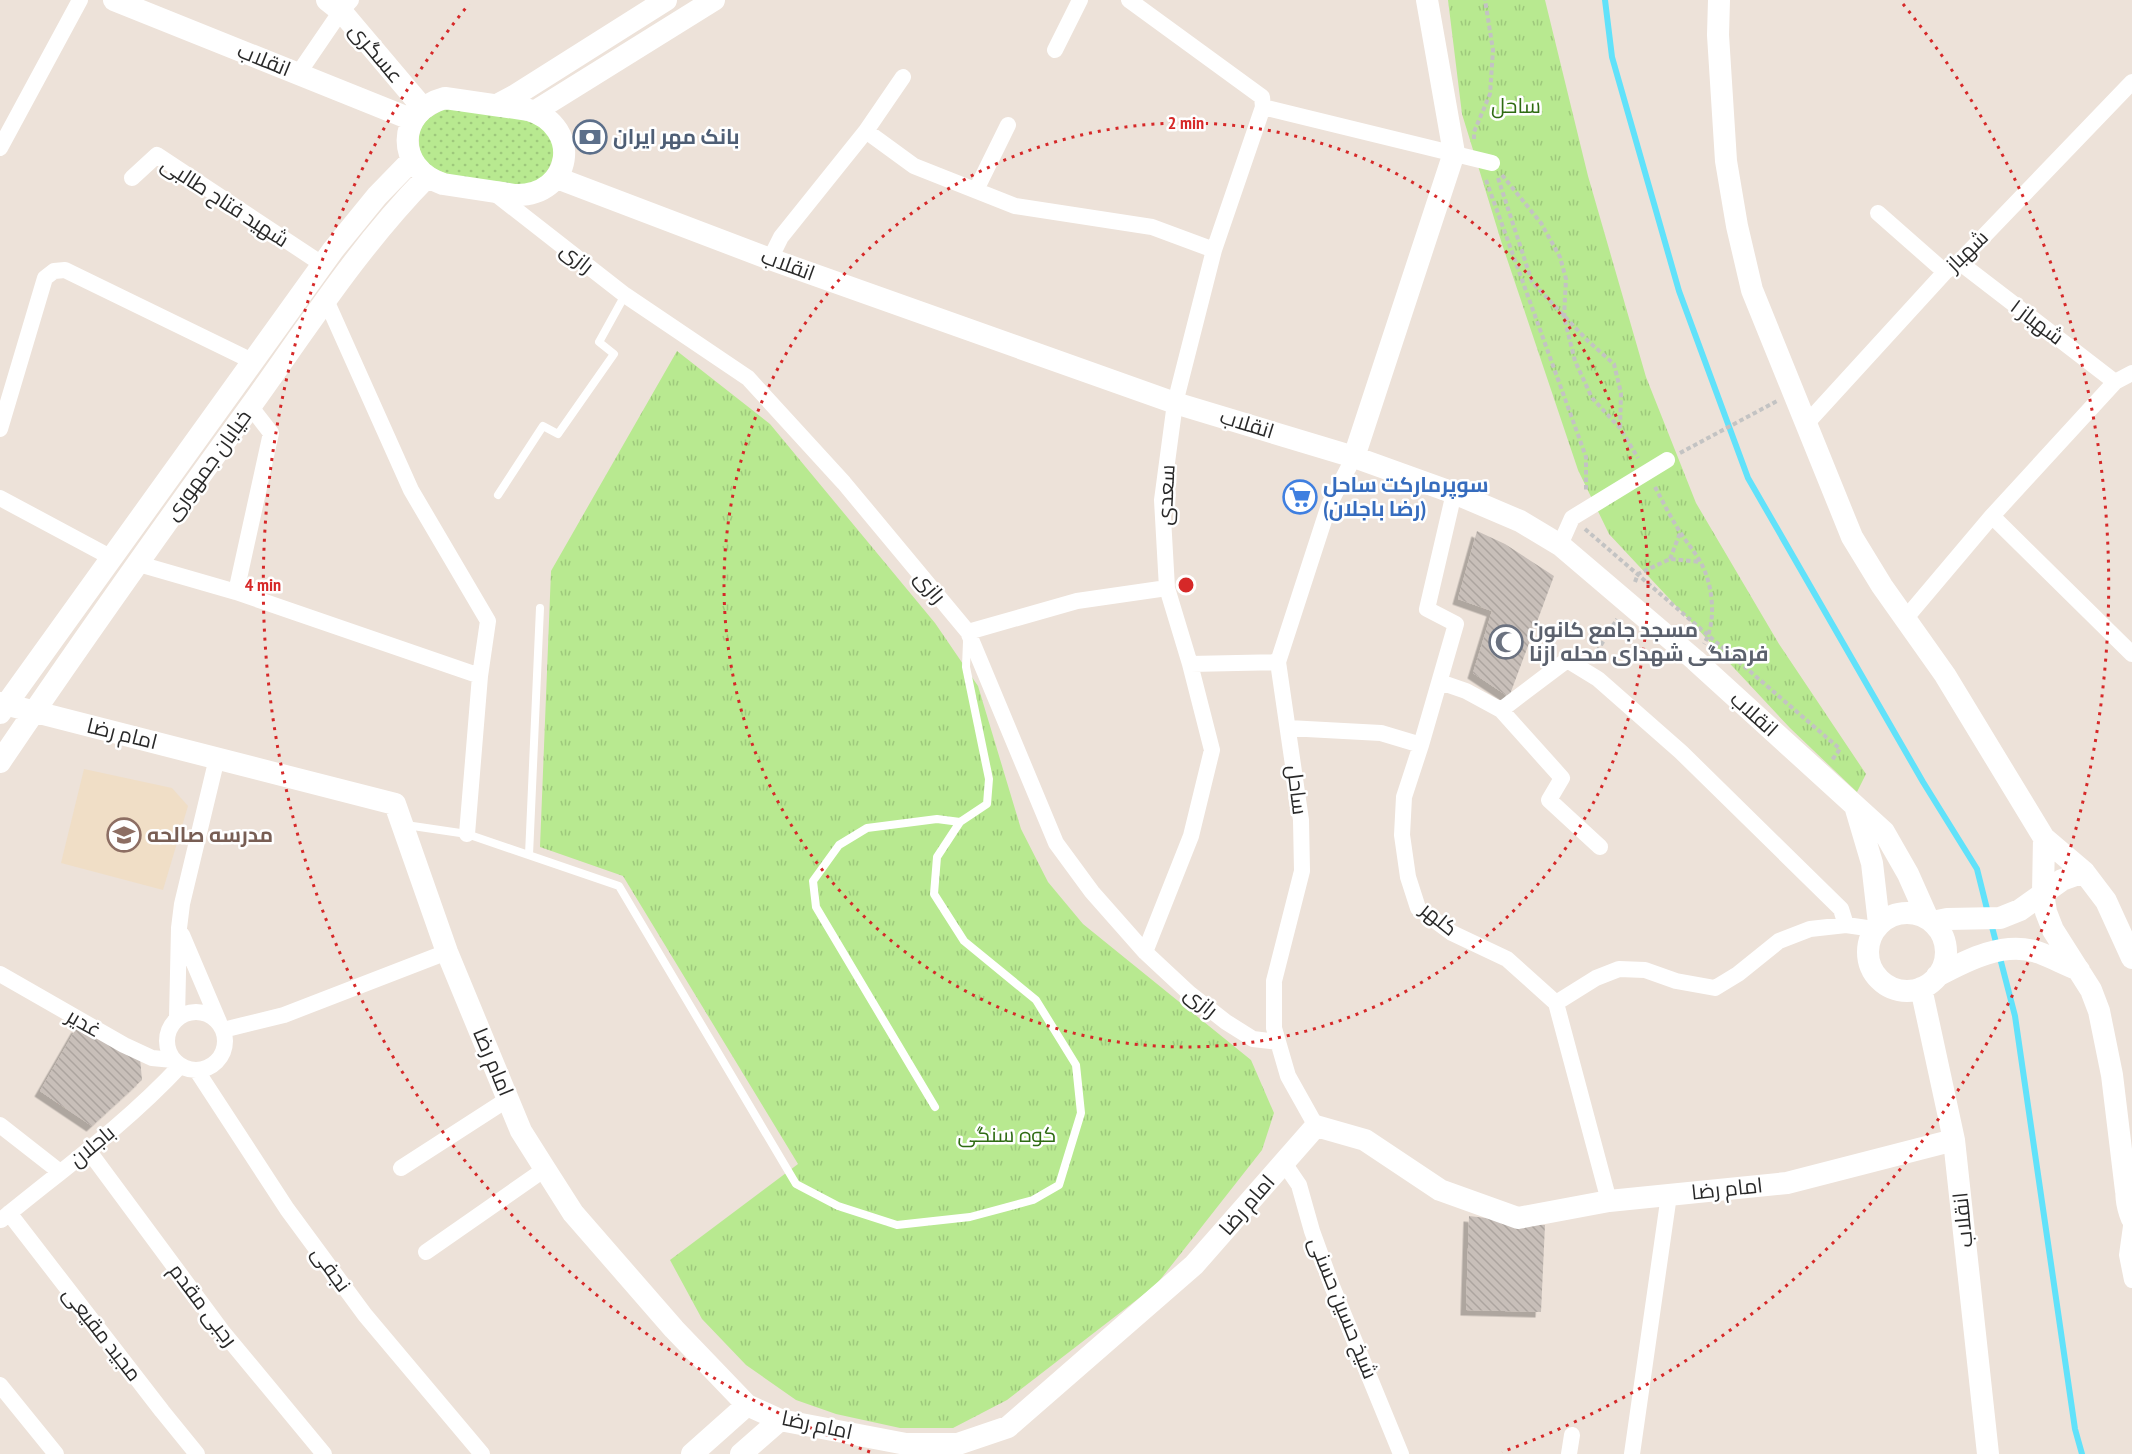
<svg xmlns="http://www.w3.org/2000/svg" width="2132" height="1454" viewBox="0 0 2132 1454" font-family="'PT Sans Narrow',Cairo,sans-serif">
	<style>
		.education { fill: #f0dec6 }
		.grass { fill: url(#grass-dots) }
		.park { fill: url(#park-tufts) }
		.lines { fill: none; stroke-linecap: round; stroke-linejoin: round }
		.stream { stroke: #61e2fa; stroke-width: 6 }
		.building { fill: url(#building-back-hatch); filter: url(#shadow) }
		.path { stroke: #c3c3c3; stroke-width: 4; stroke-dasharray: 4.5 3; stroke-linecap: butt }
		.lane { stroke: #fff; stroke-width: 8 }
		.street { stroke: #fff; stroke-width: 16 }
		.secondary { stroke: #fff; stroke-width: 22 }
		.ring { fill: none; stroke: #d62828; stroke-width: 3; stroke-dasharray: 3 6 }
		.labels { text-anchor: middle; stroke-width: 5; stroke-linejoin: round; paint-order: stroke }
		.street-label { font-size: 21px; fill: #292929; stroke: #fff }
		.park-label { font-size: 21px; fill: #2f6c13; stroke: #fff }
		.service-label { font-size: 21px; font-weight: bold; fill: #4e5e75; stroke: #fff; text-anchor: start }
		.shop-label { font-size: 21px; font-weight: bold; fill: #366cbe; stroke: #fff; text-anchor: start }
		.worship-label { font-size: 21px; font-weight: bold; fill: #5b616d; stroke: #fff; text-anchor: start }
		.education-label { font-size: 21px; font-weight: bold; fill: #785e54; stroke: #fff; text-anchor: start }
		.centre { fill: #d62828; stroke: #fff; stroke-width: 3 }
		.ring-label { font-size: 18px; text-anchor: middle; font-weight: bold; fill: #d62828; stroke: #fff; stroke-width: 5; stroke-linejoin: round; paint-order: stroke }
	</style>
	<defs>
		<pattern id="grass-dots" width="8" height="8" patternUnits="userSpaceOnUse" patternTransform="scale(1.5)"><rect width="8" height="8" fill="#b8e990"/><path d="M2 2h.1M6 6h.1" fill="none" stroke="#9ec87c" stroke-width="1.8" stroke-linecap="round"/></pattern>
		<pattern id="park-tufts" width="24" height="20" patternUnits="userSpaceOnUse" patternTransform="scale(1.5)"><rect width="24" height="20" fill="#b8e990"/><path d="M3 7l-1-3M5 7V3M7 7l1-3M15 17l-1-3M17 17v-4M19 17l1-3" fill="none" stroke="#9ec87c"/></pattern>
		<pattern id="building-back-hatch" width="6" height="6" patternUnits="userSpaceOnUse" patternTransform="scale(1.5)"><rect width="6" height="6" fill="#c8bfb9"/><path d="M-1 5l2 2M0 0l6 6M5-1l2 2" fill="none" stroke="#aca49f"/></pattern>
		<filter id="shadow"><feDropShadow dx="-5.5" dy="5.5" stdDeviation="0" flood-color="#0004"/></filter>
	</defs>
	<rect width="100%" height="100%" fill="#ede2d9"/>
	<path class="education" d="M84 769 172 788 188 806 163 890 61 863Z"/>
	<path class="grass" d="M447 108C473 112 519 114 541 127 565 141 552 182 525 186 518 186 509 183 502 182 473 178 418 180 419 140 419 122 432 115 447 108Z"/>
	<path class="park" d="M1448 0H1545L1588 176 1646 377 1696 503 1779 644 1866 774 1857 792 1790 728 1609 534 1578 470 1502 244 1462 114Z
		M677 351 770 424 935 623 978 686 1021 829 1048 882 1083 924 1251 1060 1274 1113 1262 1150 1156 1285 1007 1400 953 1428H900L836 1414 796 1400 746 1365 702 1319 670 1260 798 1164 623 876 540 847 551 571Z"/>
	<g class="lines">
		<path class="stream" d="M1605 0 1612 57 1679 291 1748 478 1923 782 1977 869 1988 913
			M1991 923 2015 1016 2075 1429 2082 1454"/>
	</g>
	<path class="building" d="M1477 531 1505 544 1554 576 1509 697 1473 673 1492 611 1458 599Z
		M77 1027 140 1058 142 1080 92 1126 40 1091Z
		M1469 1216 1545 1225 1541 1312 1466 1310Z"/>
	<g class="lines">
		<path class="path" d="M1474 139V132L1490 94 1493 50 1485 0
			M1502 175 1541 223 1560 257 1566 279 1564 317 1575 361 1592 398 1620 428 1638 458
			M1498 178 1532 282 1588 341 1614 364 1621 393 1620 427
			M1486 180 1586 457V490
			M1680 453 1777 401
			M1655 487C1663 502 1671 518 1680 532 1687 543 1695 552 1701 563 1713 585 1717 622 1704 644
			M1585 529 1840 749 1832 760
			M1670 559 1680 533
			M1635 582 1638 574 1670 559 1700 562
			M1593 658 1617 619"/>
		<path class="lane" d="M498 495 543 426 558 434 614 354 599 342 625 295
			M406 825 467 834 619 886 796 1184 838 1206 897 1225 970 1217 1033 1200 1059 1185 1081 1113 1076 1065 1036 1000 964 941 934 894 937 857 960 822 987 804 989 779 966 667 967 642
			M529 855 540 608
			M935 1107 816 907 813 881 839 845 867 828 937 819 960 822"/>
		<path class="street" d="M1129 0 1262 97 1263 107 1214 250 1175 403 1162 500 1167 588
			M1055 50 1080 0
			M298 74 341 11 351 0
			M1263 107 1492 163
			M866 131 914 166 1015 206 1152 227 1214 250
			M0 148 80 0
			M132 178 157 155 322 264
			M976 190 1008 125
			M493 192 625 295 748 378 844 483 968 632 1056 843 1092 892 1145 952 1189 993 1226 1022 1253 1039 1278 1042
			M1878 213 1945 272
			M770 259 781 237 866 131 903 77
			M1959 262 2115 382
			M326 300 411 490 488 621 480 676 467 834
			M1806 424 1945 272 1959 262 2132 82
			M0 429 45 278 54 271 65 270 252 361
			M1454 493 1427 609 1456 624 1421 745 1404 797 1402 835 1408 877 1418 908 1452 933 1507 959 1556 1003
			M0 498 112 558
			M1992 516 2132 654
			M1560 545 1572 518 1667 460
			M139 564 236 592 480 676
			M236 592 271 433 250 406
			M1905 619 1992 516 2115 382 2132 373
			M968 632 1077 601 1167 588 1190 664 1212 750 1191 836 1145 952
			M1190 664 1278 662
			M1440 682 1466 691 1501 710 1562 778 1549 800 1600 847
			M1501 710 1567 660 1598 679 1681 752 1841 909 1846 925
			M1288 728 1381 733 1421 745
			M182 935 219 1022
			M0 974 124 1045 152 1058 173 1060
			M1556 1003 1596 978 1619 969 1645 970 1676 981 1715 988 1738 974 1779 941 1810 929 1846 925 1874 929
			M1556 1003 1609 1201
			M167 1041a29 29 0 1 1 58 0a29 29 0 1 1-58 0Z
			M177 1018 179 928 182 904 217 758
			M223 1030 284 1015 447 952
			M197 1071 287 1209 365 1315 482 1454
			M0 1125 60 1172
			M1316 1126 1288 1076 1274 1028V981L1302 871 1301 820 1278 662 1329 505 1354 457
			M88 1150 222 1331 324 1454
			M1284 1163 1299 1185 1312 1231 1332 1286 1401 1454
			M401 1168 508 1099
			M9 1213 162 1411 197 1454
			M2132 1219 2127 1255 2132 1280
			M1 1220C62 1170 126 1124 180 1066
			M426 1252 545 1169
			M0 1385 56 1454
			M1569 1454 1572 1435
			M1632 1454 1669 1195"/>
		<path class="secondary" d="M114 0 413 120
			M327 0 341 11 423 108
			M1719 0 1718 35 1726 161 1737 226 1752 290 1852 537 1882 586 1945 675 2044 838 2084 872 2106 901 2132 958
			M445 98 529 110C583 127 572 197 515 195L443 184C395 168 396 111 445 98Z
			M497 105 514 96 666 0
			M534 112 714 0
			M557 178 770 259 1175 403 1354 457 1454 493 1520 521 1560 545 1695 660 1884 832 1908 874 1928 919
			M1354 457 1454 153 1427 0
			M0 703 395 804 447 952 521 1131 545 1169 573 1213 674 1329 747 1405 780 1420 906 1444H958L1008 1427 1194 1265 1316 1126 1365 1140 1440 1190 1518 1218 1609 1201 1787 1183 1954 1140
			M0 713 333 250 377 196 412 160
			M0 762C81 642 165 524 250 407 307 328 359 246 427 177
			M1856 809 1872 863 1879 924
			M2044 838 2043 893 2046 912 2053 930 2091 990 2099 1011 2112 1075 2126 1191
			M1868 952a39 39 0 1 1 78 0a39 39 0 1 1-78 0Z
			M1932 922 1947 919 2000 918 2020 910 2062 880 2084 872
			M1937 976C1967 960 2005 940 2040 953 2053 958 2066 965 2079 970
			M1921 988 1954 1140 1988 1454
			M2128 1177C2125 1193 2126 1204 2132 1219
			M692 1454 747 1405
			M741 1454 780 1420"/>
	</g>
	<g class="ring">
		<circle cx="1186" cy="585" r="462"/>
		<path d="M870 1452A923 923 0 0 1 469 4M1903 4A923 923 0 0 1 1502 1452"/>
	</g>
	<defs>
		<symbol id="bank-ring" viewBox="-11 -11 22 22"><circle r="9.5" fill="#fff" stroke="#5c6f8a" stroke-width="1.5"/><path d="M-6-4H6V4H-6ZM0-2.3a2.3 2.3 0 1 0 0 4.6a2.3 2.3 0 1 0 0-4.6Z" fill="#5c6f8a"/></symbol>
		<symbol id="supermarket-ring" viewBox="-11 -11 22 22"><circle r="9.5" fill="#fff" stroke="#3f7fe0" stroke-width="1.5"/><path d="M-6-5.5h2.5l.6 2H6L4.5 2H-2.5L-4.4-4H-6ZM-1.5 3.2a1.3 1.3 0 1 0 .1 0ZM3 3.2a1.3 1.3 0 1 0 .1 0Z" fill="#3f7fe0"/></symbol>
		<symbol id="mosque-ring" viewBox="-11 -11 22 22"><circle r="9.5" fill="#fff" stroke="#6b7280" stroke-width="1.5"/><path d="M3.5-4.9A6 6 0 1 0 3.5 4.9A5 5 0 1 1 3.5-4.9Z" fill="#6b7280"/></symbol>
		<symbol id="school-ring" viewBox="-11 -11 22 22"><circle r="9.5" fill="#fff" stroke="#8d6e63" stroke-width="1.5"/><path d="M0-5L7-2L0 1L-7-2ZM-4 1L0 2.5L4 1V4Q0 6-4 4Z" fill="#8d6e63"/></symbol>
	</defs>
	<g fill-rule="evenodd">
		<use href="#bank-ring" x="571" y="118" width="38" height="38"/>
		<use href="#supermarket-ring" x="1281" y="478" width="38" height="38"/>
		<use href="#mosque-ring" x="1487" y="623" width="38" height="38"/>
		<use href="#school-ring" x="105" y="816" width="38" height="38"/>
	</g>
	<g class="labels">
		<g class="street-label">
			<text transform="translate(376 53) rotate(50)" y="7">عسگری</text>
			<text transform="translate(264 60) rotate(22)" y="7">انقلاب</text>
			<text transform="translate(225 202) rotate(33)" y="7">شهید فتاح طالبی</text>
			<text transform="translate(1967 251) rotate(-44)" y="7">شهباز</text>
			<text transform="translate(577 258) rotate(38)" y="7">رازی</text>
			<text transform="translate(788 265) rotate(20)" y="7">انقلاب</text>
			<text transform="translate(2037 322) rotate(37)" y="7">شهباز ۱</text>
			<text transform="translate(1247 424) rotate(17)" y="7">انقلاب</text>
			<text transform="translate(208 465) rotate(-54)" y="7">خیابان جمهوری</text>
			<text transform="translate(1166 495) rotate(-87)" y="7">سعدی</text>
			<text transform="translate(930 587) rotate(50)" y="7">رازی</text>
			<text transform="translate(1754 714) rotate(42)" y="7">انقلاب</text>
			<text transform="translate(122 734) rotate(14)" y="7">امام رضا</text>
			<text transform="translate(1297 790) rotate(83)" y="7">ساحل</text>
			<text transform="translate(1439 919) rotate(39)" y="7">کلهر</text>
			<text transform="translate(1201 1002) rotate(39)" y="7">رازی</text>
			<text transform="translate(84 1023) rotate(30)" y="7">غدیر</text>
			<text transform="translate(493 1062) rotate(67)" y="7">امام رضا</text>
			<text transform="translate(92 1146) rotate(-40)" y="7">باجلان</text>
			<text transform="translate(1727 1189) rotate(-6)" y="7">امام رضا</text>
			<text transform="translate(1247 1205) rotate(-49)" y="7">امام رضا</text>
			<text transform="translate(1963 1220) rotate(-96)" y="7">انقلاب</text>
			<text transform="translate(331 1269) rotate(54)" y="7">نجفی</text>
			<text transform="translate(203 1305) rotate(53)" y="7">رجبی مقدم</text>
			<text transform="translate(1343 1308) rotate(68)" y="7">شیخ حسین حسنی</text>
			<text transform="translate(102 1334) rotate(52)" y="7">مجید مقیعی</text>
			<text transform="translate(817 1425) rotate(12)" y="7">امام رضا</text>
		</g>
		<g class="park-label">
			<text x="1516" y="113">ساحل</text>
			<text x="1007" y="1142">کوه سنگی</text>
		</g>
		<g class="service-label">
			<text x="613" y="144">بانک مهر ایران</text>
		</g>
		<g class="shop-label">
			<text x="1323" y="492">سوپرمارکت ساحل<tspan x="1323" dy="24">(رضا باجلان)</tspan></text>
		</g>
		<g class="worship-label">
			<text x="1529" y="637">مسجد جامع کانون<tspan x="1529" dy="24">فرهنگی شهدای محله ازنا</tspan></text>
		</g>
		<g class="education-label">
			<text x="147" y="842">مدرسه صالحه</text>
		</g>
	</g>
	<circle cx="1186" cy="585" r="9" class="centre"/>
	<g class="ring-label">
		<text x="1186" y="129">2 min</text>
		<text x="263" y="591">4 min</text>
	</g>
</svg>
